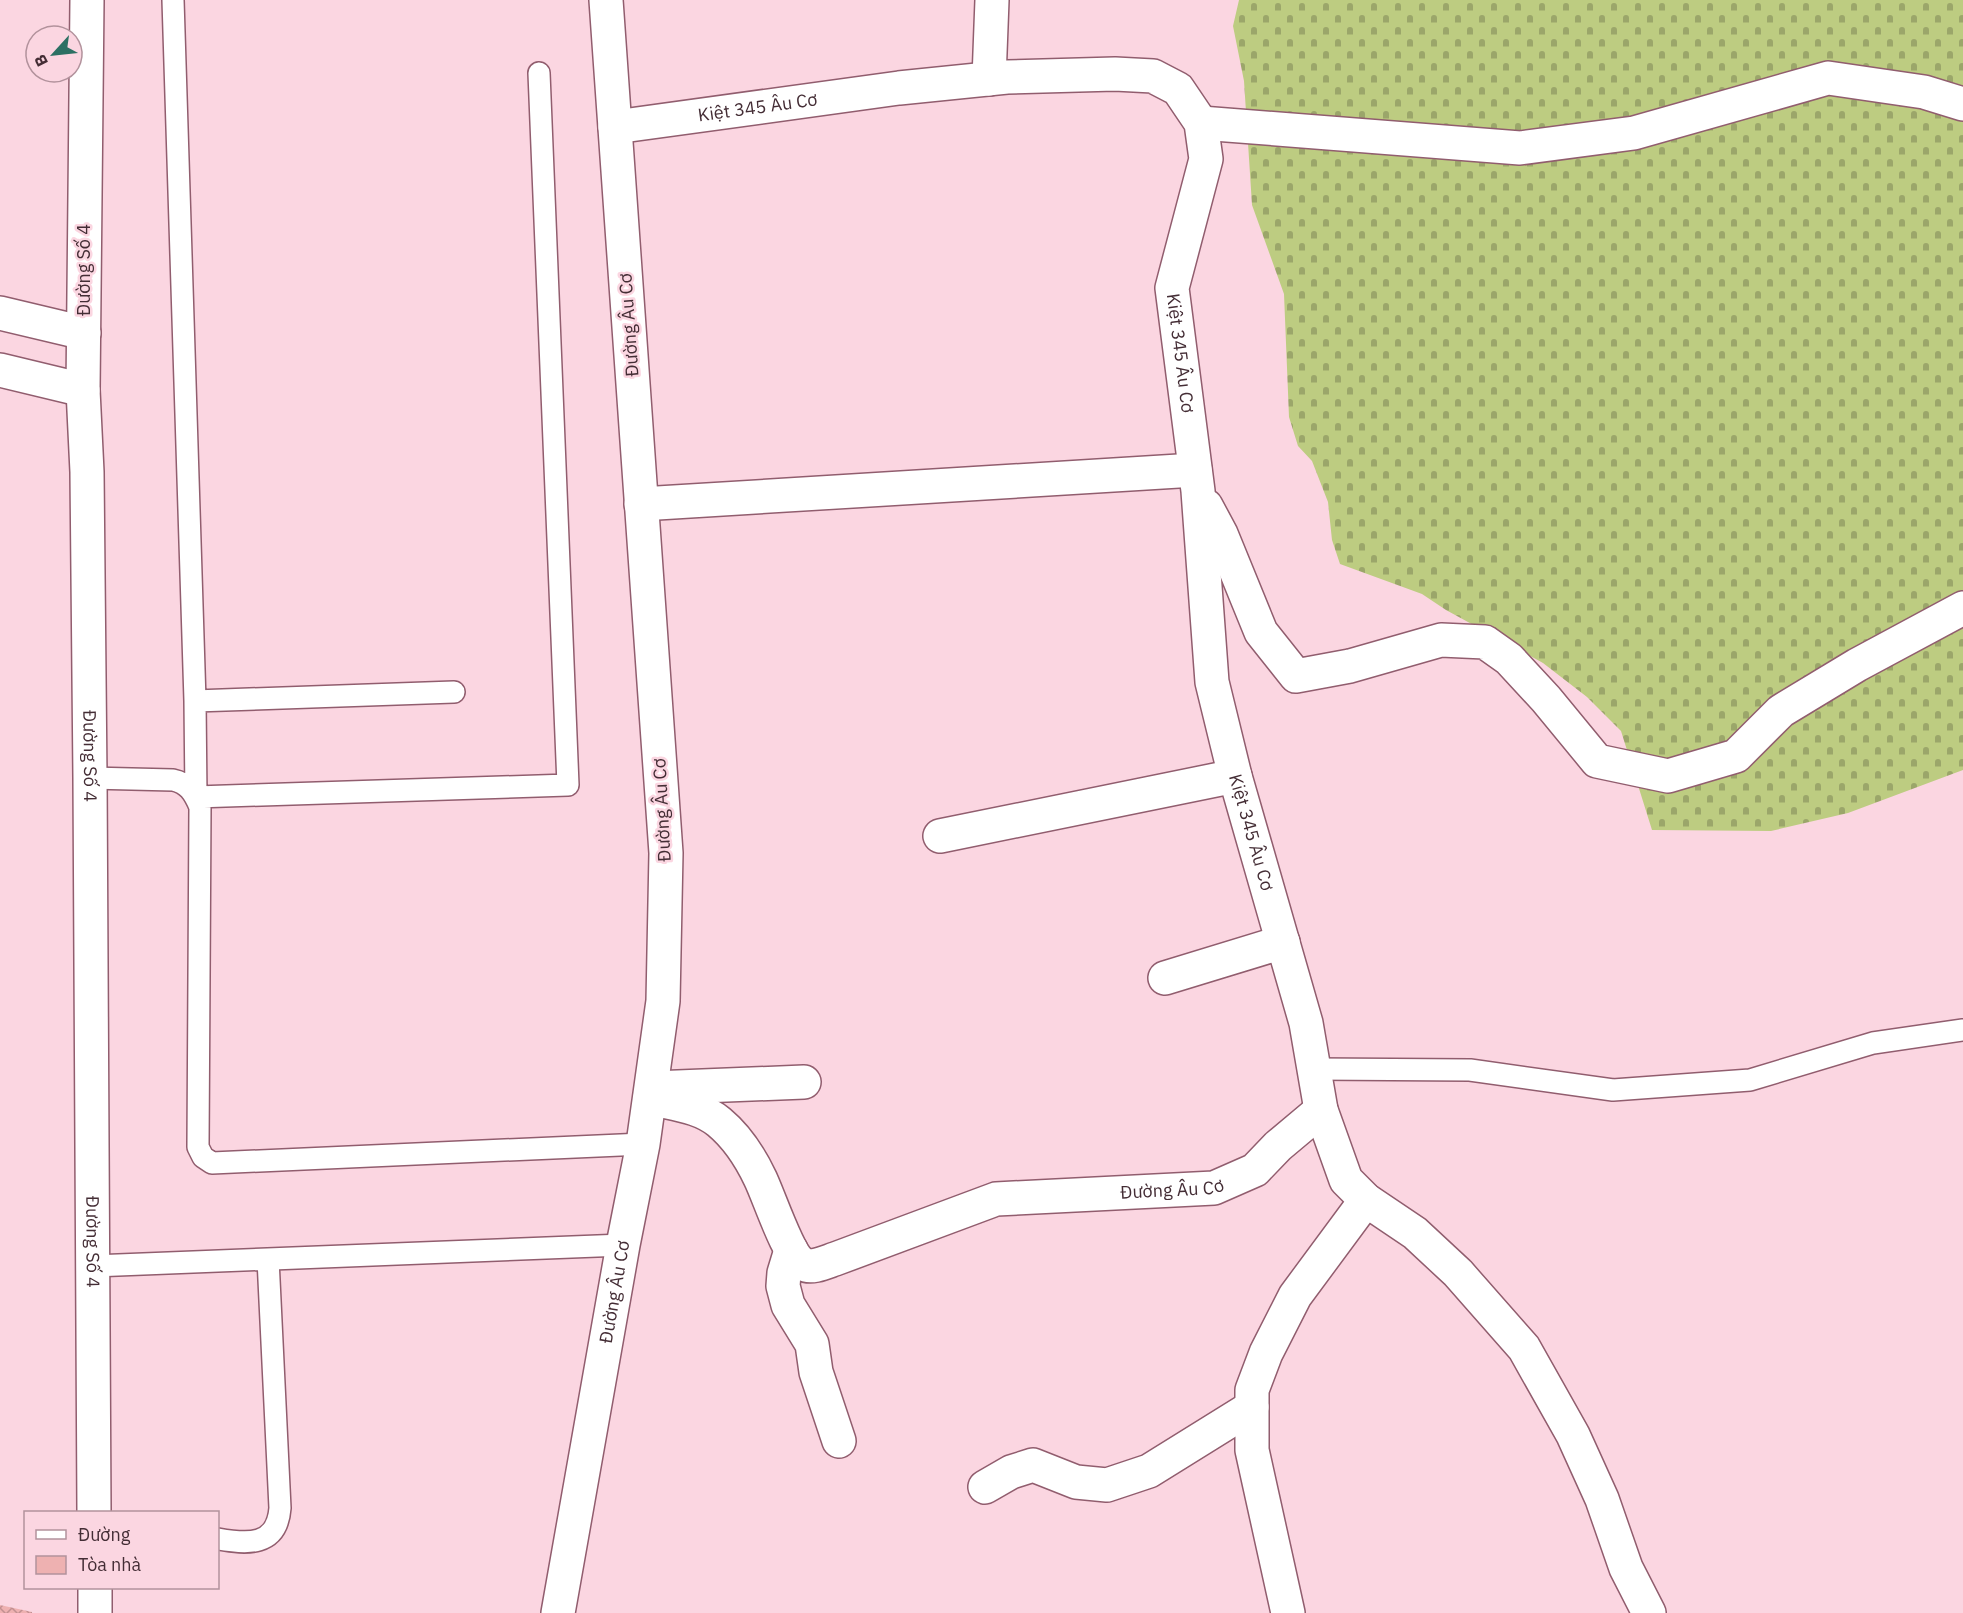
<svg xmlns="http://www.w3.org/2000/svg" width="1963" height="1613" viewBox="0 0 1963 1613" font-family="'IBM Plex Sans',sans-serif">
	<style>
		.cemetery { fill: url(#cemetery-stones) }
		.building { fill: url(#building-cross-hatch) }
		.lines { fill: none; stroke-linecap: round; stroke-linejoin: round }
		.service-casing { stroke: #915d6e; stroke-width: 24 }
		.minor-casing { stroke: #915d6e; stroke-width: 36 }
		.tertiary-casing { stroke: #915d6e; stroke-width: 36 }
		.secondary-casing { stroke: #915d6e; stroke-width: 36 }
		.service { stroke: #fff; stroke-width: 21 }
		.minor { stroke: #fff; stroke-width: 33 }
		.tertiary { stroke: #fff; stroke-width: 33 }
		.secondary { stroke: #fff; stroke-width: 33 }
		.labels { text-anchor: middle; stroke-width: 5; stroke-linejoin: round; paint-order: stroke }
		.street-label { font-size: 18px; fill: #442d35; stroke: #fbd6e1 }
	</style>
	<defs>
		<pattern id="cemetery-stones" width="16" height="16" patternUnits="userSpaceOnUse" patternTransform="scale(1.5)"><rect width="16" height="16" fill="#bdcc81"/><path d="M2 7V4a2 2 0 0 1 4 0v3zM10 15v-3a2 2 0 0 1 4 0v3z" fill="#9ba66a"/></pattern>
		<pattern id="building-cross-hatch" width="8" height="8" patternUnits="userSpaceOnUse" patternTransform="scale(1.5)"><rect width="8" height="8" fill="#eeb1b1"/><path d="M0 0l8 8M0 8l8-8" fill="none" stroke="#c29091"/></pattern>
	</defs>
	<rect width="100%" height="100%" fill="#fbd6e1"/>
	<path class="cemetery" d="M1239 0H1963V770L1848 813 1771 831 1652 830 1621 731 1587 697 1543 663 1446 610 1422 594 1340 564 1332 540 1328 502 1312 461 1298 446 1289 417 1284 294 1252 205 1244 81 1233 26Z"/>
	<path class="building" d="M0 1605 32 1612V1613H0Z"/>
	<g class="lines">
		<defs>
			<path id="service" d="M173 0 195 701 196 797 568 785 539 73
				M195 701 454 692
				M90 778 173 780C188 783 194 793 200 807L198 1147 203 1157 212 1163 643 1144
				M1314 1069 1470 1070 1613 1090 1750 1080 1873 1043 1963 1030
				M93 1266 623 1245
				M218 1539C247 1544 277 1547 280 1508L268 1259"/>
			<g id="minor">
				<path d="M989 79 992 0"/>
				<path d="M1201 123 1520 148 1634 133 1828 78 1924 92 1963 104"/>
				<path id="s1" d="M615 127 899 88 1007 77 1115 74 1153 76 1178 89 1201 123 1206 159 1172 288 1198 491 1212 682 1235 776 1306 1023 1321 1110 1346 1180 1366 1200 1415 1233 1458 1273 1524 1348 1573 1435 1602 1499 1626 1568 1649 1613"/>
				<path d="M641 504 1195 470"/>
				<path d="M1206 506 1221 534 1261 632 1296 676 1350 666 1441 640 1485 642 1509 659 1546 699 1597 761 1668 776 1736 756 1781 711 1857 665 1963 608"/>
				<path d="M940 836 1235 776"/>
				<path d="M1165 978 1283 942"/>
				<path d="M653 1088 804 1082"/>
				<path id="s2" d="M650 1098C673 1104 700 1106 719 1122 737 1137 750 1157 760 1178 769 1196 788 1256 803 1264 812 1269 826 1262 835 1259L996 1199 1214 1188 1255 1170 1278 1146 1321 1110"/>
				<path d="M791 1250 784 1273 783 1286 788 1305 812 1344 816 1372 839 1441"/>
				<path d="M985 1487 1011 1472 1033 1465 1076 1482 1107 1485 1149 1471 1252 1407"/>
				<path d="M1288 1613 1252 1450V1390L1266 1353 1295 1296 1366 1200"/>
			</g>
			<g id="tertiary">
				<path id="s3" d="M87 0 83 390 87 472 90 778 94 1512"/>
				<path d="M0 313 84 333"/>
				<path d="M0 370 83 390"/>
				<path d="M95 1588V1613"/>
			</g>
			<g id="secondary">
				<path id="s4" d="M558 1613 623 1245 643 1144 663 1001 666 853 606 0"/>
			</g>
		</defs>
		<use href="#service" class="service-casing"/>
		<use href="#minor" class="minor-casing"/>
		<use href="#tertiary" class="tertiary-casing"/>
		<use href="#secondary" class="secondary-casing"/>
		<use href="#service" class="service"/>
		<use href="#minor" class="minor"/>
		<use href="#tertiary" class="tertiary"/>
		<use href="#secondary" class="secondary"/>
	</g>
	<g class="labels">
		<g class="street-label">
			<text dy="6" stroke="none"><textPath href="#s1" startOffset="144">Kiệt 345 Âu Cơ</textPath></text>
			<text transform="translate(84 270) rotate(-90)" y="6">Đường Số 4</text>
			<text transform="translate(629 325) rotate(-94)" y="6">Đường Âu Cơ</text>
			<text dy="6" stroke="none"><textPath href="#s1" startOffset="846">Kiệt 345 Âu Cơ</textPath></text>
			<text dy="6" stroke="none"><textPath href="#s3" startOffset="756">Đường Số 4</textPath></text>
			<text transform="translate(662 810) rotate(-93)" y="6">Đường Âu Cơ</text>
			<text dy="6" stroke="none"><textPath href="#s1" startOffset="1332">Kiệt 345 Âu Cơ</textPath></text>
			<text dy="6" stroke="none"><textPath href="#s2" startOffset="622">Đường Âu Cơ</textPath></text>
			<text dy="6" stroke="none"><textPath href="#s3" startOffset="1242">Đường Số 4</textPath></text>
			<text dy="6" stroke="none"><textPath href="#s4" startOffset="326">Đường Âu Cơ</textPath></text>
		</g>
	</g>
	<rect x="24" y="1511" width="195" height="78" fill="#fbd6e1" stroke="#b2929c" stroke-width="1.5"/>
	<rect x="36" y="1530" width="30" height="9" fill="#ffffff" stroke="#b2929c" stroke-width="1.5"/>
	<text x="78" y="1541" font-size="18" fill="#442d35">Đường</text>
	<rect x="36" y="1556" width="30" height="18" fill="#eeb1b1" stroke="#b2929c" stroke-width="1.5"/>
	<text x="78" y="1571" font-size="18" fill="#442d35">Tòa nhà</text>
	<g transform="translate(54 54) rotate(243)"><circle r="28" fill="#fbd6e1" stroke="#b2929c" stroke-width="1.5"/>
	<path d="M0-4.5L10 22L0 15L-10 22Z" fill="#2c7063"/>
	<text y="-9" font-size="16" font-weight="bold" text-anchor="middle" fill="#442d35">B</text>
	</g>
</svg>
